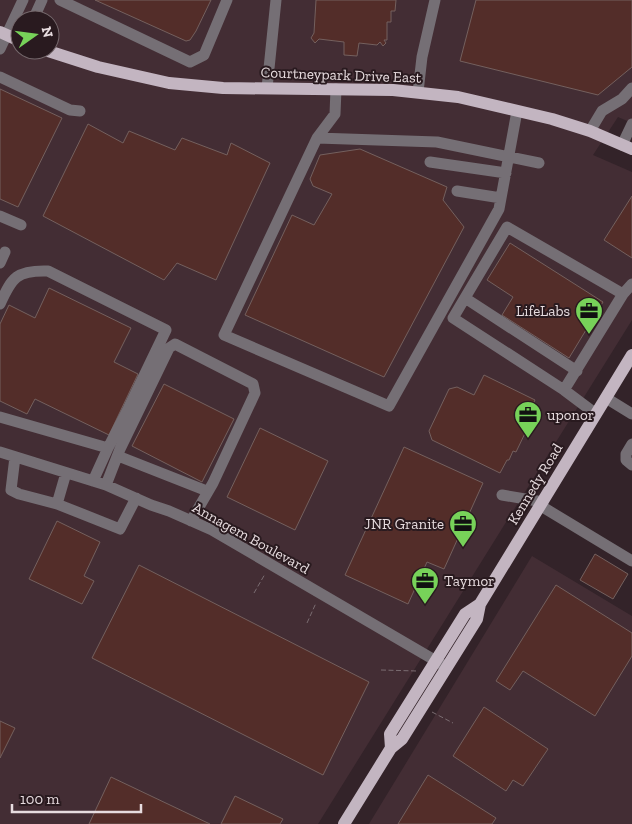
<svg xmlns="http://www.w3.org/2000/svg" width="632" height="824" viewBox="0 0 632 824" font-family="'Zilla Slab',serif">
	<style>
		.built { fill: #432d34; fill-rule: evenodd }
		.building { fill: #532d29; stroke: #74605e }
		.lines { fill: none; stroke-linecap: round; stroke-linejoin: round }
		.path { stroke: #7a6c71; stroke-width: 1; stroke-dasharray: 5 2.5; stroke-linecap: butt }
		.minor { stroke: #756f75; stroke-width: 11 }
		.major { stroke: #c3b5c1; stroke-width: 12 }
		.labels { text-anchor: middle; stroke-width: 4; stroke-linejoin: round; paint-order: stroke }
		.street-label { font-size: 15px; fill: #e7dcdf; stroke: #291a1f }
		.poi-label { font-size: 15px; fill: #e7dcdf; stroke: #291a1f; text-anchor: end }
	</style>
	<rect width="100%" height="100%" fill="#332329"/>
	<path class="built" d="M0 0H632V123L618 117 593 155 632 172V320L318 824H0ZM20 20H50V50H20Z
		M532 556 632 616V824H369Z"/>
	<path class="building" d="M95 0H211L196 31 190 40 186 41Z
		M316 0H396L395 11H391V22H387V40H384L386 43 383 46 380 42 377 45 359 43 357 56 344 55V42L319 39 315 43 311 38 314 33Z
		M476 0H632V67L598 95 460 61Z
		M0 89 62 118 18 207 0 199Z
		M88 124 123 143 129 131 175 150 182 138 227 155 231 143 270 163 216 280 177 263 164 280 43 216Z
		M360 149 447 187 443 200 464 227 384 377 245 315 292 215 314 225 332 194 313 186 310 179 320 155Z
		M632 196V258L604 240Z
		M510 243 603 302 569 358 502 315 513 297 487 280Z
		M49 288 131 328 114 362 138 374 109 435 35 399 27 414 0 401V324L9 305 35 318Z
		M484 375 535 400 528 414 530 416 527 423 529 425 516 452 513 451 509 460H507L500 473 432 440 429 431 449 389 457 387 474 395Z
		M164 384 234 419 202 482 132 446Z
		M260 428 328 461 295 530 227 497Z
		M404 447 483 483 444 569 427 562 408 604 345 575Z
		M57 521 100 542 84 576 94 581 82 604 29 579Z
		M595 554 628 574 613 599 580 580Z
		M139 565 369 682 323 775 92 658Z
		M556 585 632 633V656L595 716 523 671 510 690 496 681Z
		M484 707 548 749 523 786 513 780 506 791 453 756Z
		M0 721 15 728 0 758Z
		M428 775 496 818 492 824H398Z
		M111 777 210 824H89Z
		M235 796 283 819 280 824H221Z"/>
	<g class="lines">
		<path class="path" d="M254 593 265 574
			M307 623 316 603
			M381 670 417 671
			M432 712 453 723"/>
		<path class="minor" d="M60 0 190 62 204 55 227 0
			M33 20 42 0
			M0 49 23 0
			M0 77 70 110 80 111
			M267 88 276 0
			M336 89 335 114 317 138 224 335 389 406 499 209 517 111
			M418 92 422 57 435 0
			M590 131 602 111 622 99 632 88
			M317 138 437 142 539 163
			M622 145 632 124
			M430 162 506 173
			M457 191 501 198
			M0 216 21 225
			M0 263 5 252
			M623 294 632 284
			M465 298 577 371
			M0 304C12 277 17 270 48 271L166 330 128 409 108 448
			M564 390 623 294 507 227 453 318 564 390 596 414
			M606 398 632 414
			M0 417 108 448 93 481
			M632 444 626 454V460L632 465
			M0 452 106 485 151 505 169 511 212 530 443 665
			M118 456 207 491
			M15 457 11 490 19 494 57 504 120 529 136 498
			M106 485 120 449 169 348 175 344 253 384 255 393 213 483 191 521
			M502 495 543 502
			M57 504 66 473
			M541 506 632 561"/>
		<path class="major" d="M0 32 20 41
			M45 50 98 67 169 83 223 88 393 90 458 97 552 119 590 131 632 149
			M391 748 390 734 465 614 480 604
			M344 824 391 748 402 739 477 619 480 604 632 355"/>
	</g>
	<defs>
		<symbol id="office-pin" viewBox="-11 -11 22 30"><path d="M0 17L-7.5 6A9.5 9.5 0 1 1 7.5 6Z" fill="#77d259" stroke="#291a1f"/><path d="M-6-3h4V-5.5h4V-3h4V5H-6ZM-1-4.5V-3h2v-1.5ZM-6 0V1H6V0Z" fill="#111"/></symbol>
	</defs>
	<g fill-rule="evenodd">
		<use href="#office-pin" x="573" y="295" width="32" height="43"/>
		<use href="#office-pin" x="512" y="399" width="32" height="43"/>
		<use href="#office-pin" x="447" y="508" width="32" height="43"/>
		<use href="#office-pin" x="409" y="565" width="32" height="43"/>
	</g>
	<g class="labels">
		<g class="street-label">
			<text transform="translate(341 75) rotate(2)" y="5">Courtneypark Drive East</text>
			<text transform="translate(535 484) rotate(-59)" y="5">Kennedy Road</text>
			<text transform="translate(251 538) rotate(29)" y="5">Annagem Boulevard</text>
		</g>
		<g class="poi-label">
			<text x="570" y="316">LifeLabs</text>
			<text x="547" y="420" text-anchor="start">uponor</text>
			<text x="444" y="529">JNR Granite</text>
			<text x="444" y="586" text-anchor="start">Taymor</text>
		</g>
	</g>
	<g transform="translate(35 35) rotate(76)"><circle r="24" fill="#291a1f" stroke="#75686c"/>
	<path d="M0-4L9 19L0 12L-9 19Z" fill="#77d259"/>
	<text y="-8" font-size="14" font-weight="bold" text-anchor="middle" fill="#e7dcdf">N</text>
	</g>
	<path d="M12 804v8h129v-8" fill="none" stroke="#e7dcdf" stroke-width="2.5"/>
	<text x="20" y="804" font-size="15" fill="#e7dcdf" stroke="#291a1f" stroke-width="4" paint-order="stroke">100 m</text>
</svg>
